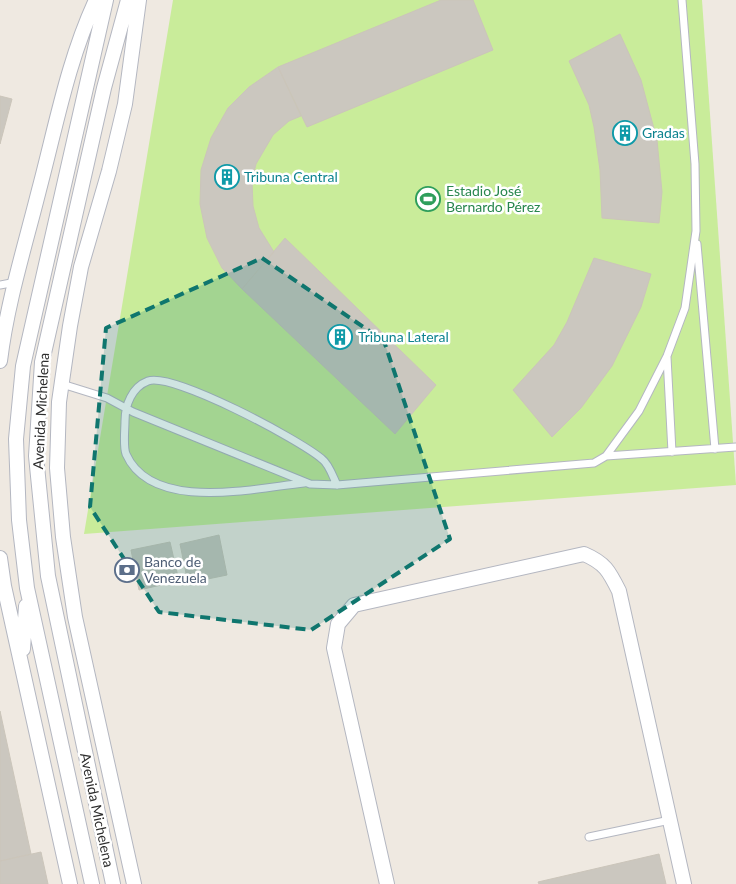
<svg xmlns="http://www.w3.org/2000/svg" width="736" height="884" viewBox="0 0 736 884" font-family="Lato,sans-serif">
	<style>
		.pitch { fill: #c9ec9a }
		.building { fill: #cbc7bf; stroke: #cbc5ba }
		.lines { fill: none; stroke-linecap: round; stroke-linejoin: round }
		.lane-casing { stroke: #b4b7c1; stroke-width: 9 }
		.street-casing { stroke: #b4b7c1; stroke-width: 16 }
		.lane { stroke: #fff; stroke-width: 7 }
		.street { stroke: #fff; stroke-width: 14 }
		.marked { fill: #0f766e; fill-opacity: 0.2; stroke: #0f766e; stroke-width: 4; stroke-dasharray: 10 6; stroke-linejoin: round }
		.labels { text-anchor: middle; stroke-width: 5; stroke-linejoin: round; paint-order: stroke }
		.culture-label { font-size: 14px; fill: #0d838f; stroke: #fff; text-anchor: start }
		.leisure-label { font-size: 14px; fill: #27864d; stroke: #fff; text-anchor: start }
		.street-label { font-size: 14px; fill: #2e2e2e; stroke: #fff }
		.service-label { font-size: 14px; fill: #4e5e75; stroke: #fff; text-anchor: start }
	</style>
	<rect width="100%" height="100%" fill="#efe9e1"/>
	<path class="pitch" d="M173 0H702L736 485 84 534Z"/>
	<path class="building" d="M441 0H473L493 50 307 127 278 67Z
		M620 34 641 80 657 140 662 192 659 223 602 218 600 170 594 127 589 105 569 61Z
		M278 67 301 116 289 121 273 135 256 164 252 181 253 206 259 228 274 252 242 289 222 268 207 238 200 204 201 170 211 138 228 108 249 87Z
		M0 96 12 99 0 144Z
		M285 238 436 385 395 434 242 289Z
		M594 258 651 274 641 307 612 366 581 408 552 437 513 390 554 345 567 322Z
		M219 535 227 575 188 583 180 544Z
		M170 542 179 581 139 590 131 550Z
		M0 711 31 854 0 861Z
		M41 852 48 884H0V861Z
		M659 854 666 884H539L538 882Z"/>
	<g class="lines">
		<defs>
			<path id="lane" d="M697 244 715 449
				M0 285 16 282
				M667 357 672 452
				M62 384 107 398 133 412 310 484 337 485 594 463 606 456 639 411 667 356 685 308 696 231 695 164 682 0
				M606 456 736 447
				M304 483C255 488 152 513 126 454 123 446 125 430 125 421 125 405 132 387 148 381 173 372 300 440 322 459 329 464 333 477 337 485
				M589 837 670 820"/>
			<path id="street" d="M0 361C7 303 25 246 39 190 56 126 68 60 96 0
				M0 558 4 586 70 884
				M23 649 26 606
				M92 884 27 588 19 520 16 439 23 366 106 0
				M113 884 48 576 36 456 42 362 104 88 128 0
				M134 884 75 617 63 537 57 468 59 402 70 326 81 267 109 171 125 104 139 0
				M387 884 334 648 338 624 354 605 584 554C605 563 609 571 619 591L684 884"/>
		</defs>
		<use href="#lane" class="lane-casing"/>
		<use href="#street" class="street-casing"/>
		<use href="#lane" class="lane"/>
		<use href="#street" class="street"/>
	</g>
	<path class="marked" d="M262 258 384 341 450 539 311 630 159 612 90 507 106 328Z"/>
	<defs>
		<symbol id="building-ring" viewBox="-11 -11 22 22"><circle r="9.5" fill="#fff" stroke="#0f9aa8" stroke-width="1.5"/><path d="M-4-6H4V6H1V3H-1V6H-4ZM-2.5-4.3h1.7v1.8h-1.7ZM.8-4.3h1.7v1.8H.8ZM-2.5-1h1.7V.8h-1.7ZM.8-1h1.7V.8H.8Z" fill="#0f9aa8"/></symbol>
		<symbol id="stadium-ring" viewBox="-11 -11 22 22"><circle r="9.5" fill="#fff" stroke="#2e9e5b" stroke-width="1.5"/><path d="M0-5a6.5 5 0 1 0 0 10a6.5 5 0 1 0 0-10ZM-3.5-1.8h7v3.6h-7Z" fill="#2e9e5b"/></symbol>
		<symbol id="bank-ring" viewBox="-11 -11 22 22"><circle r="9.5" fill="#fff" stroke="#5c6f8a" stroke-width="1.5"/><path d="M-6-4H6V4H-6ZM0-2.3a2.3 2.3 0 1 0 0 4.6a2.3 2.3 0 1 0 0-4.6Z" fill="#5c6f8a"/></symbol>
	</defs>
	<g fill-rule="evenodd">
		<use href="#building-ring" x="611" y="119" width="28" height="28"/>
		<use href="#building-ring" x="213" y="163" width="28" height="28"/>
		<use href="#stadium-ring" x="414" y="185" width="28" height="28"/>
		<use href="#building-ring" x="326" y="323" width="28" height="28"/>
		<use href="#bank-ring" x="113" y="556" width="28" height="28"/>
	</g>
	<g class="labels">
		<g class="culture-label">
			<text x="642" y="138">Gradas</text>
			<text x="244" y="182">Tribuna Central</text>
			<text x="358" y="342">Tribuna Lateral</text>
		</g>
		<g class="leisure-label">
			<text x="446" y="196">Estadio José<tspan x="446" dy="16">Bernardo Pérez</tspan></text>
		</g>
		<g class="street-label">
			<text transform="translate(41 411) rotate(-87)" y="5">Avenida Michelena</text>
			<text transform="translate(97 810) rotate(78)" y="5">Avenida Michelena</text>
		</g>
		<g class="service-label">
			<text x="144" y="567">Banco de<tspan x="144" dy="16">Venezuela</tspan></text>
		</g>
	</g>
</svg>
